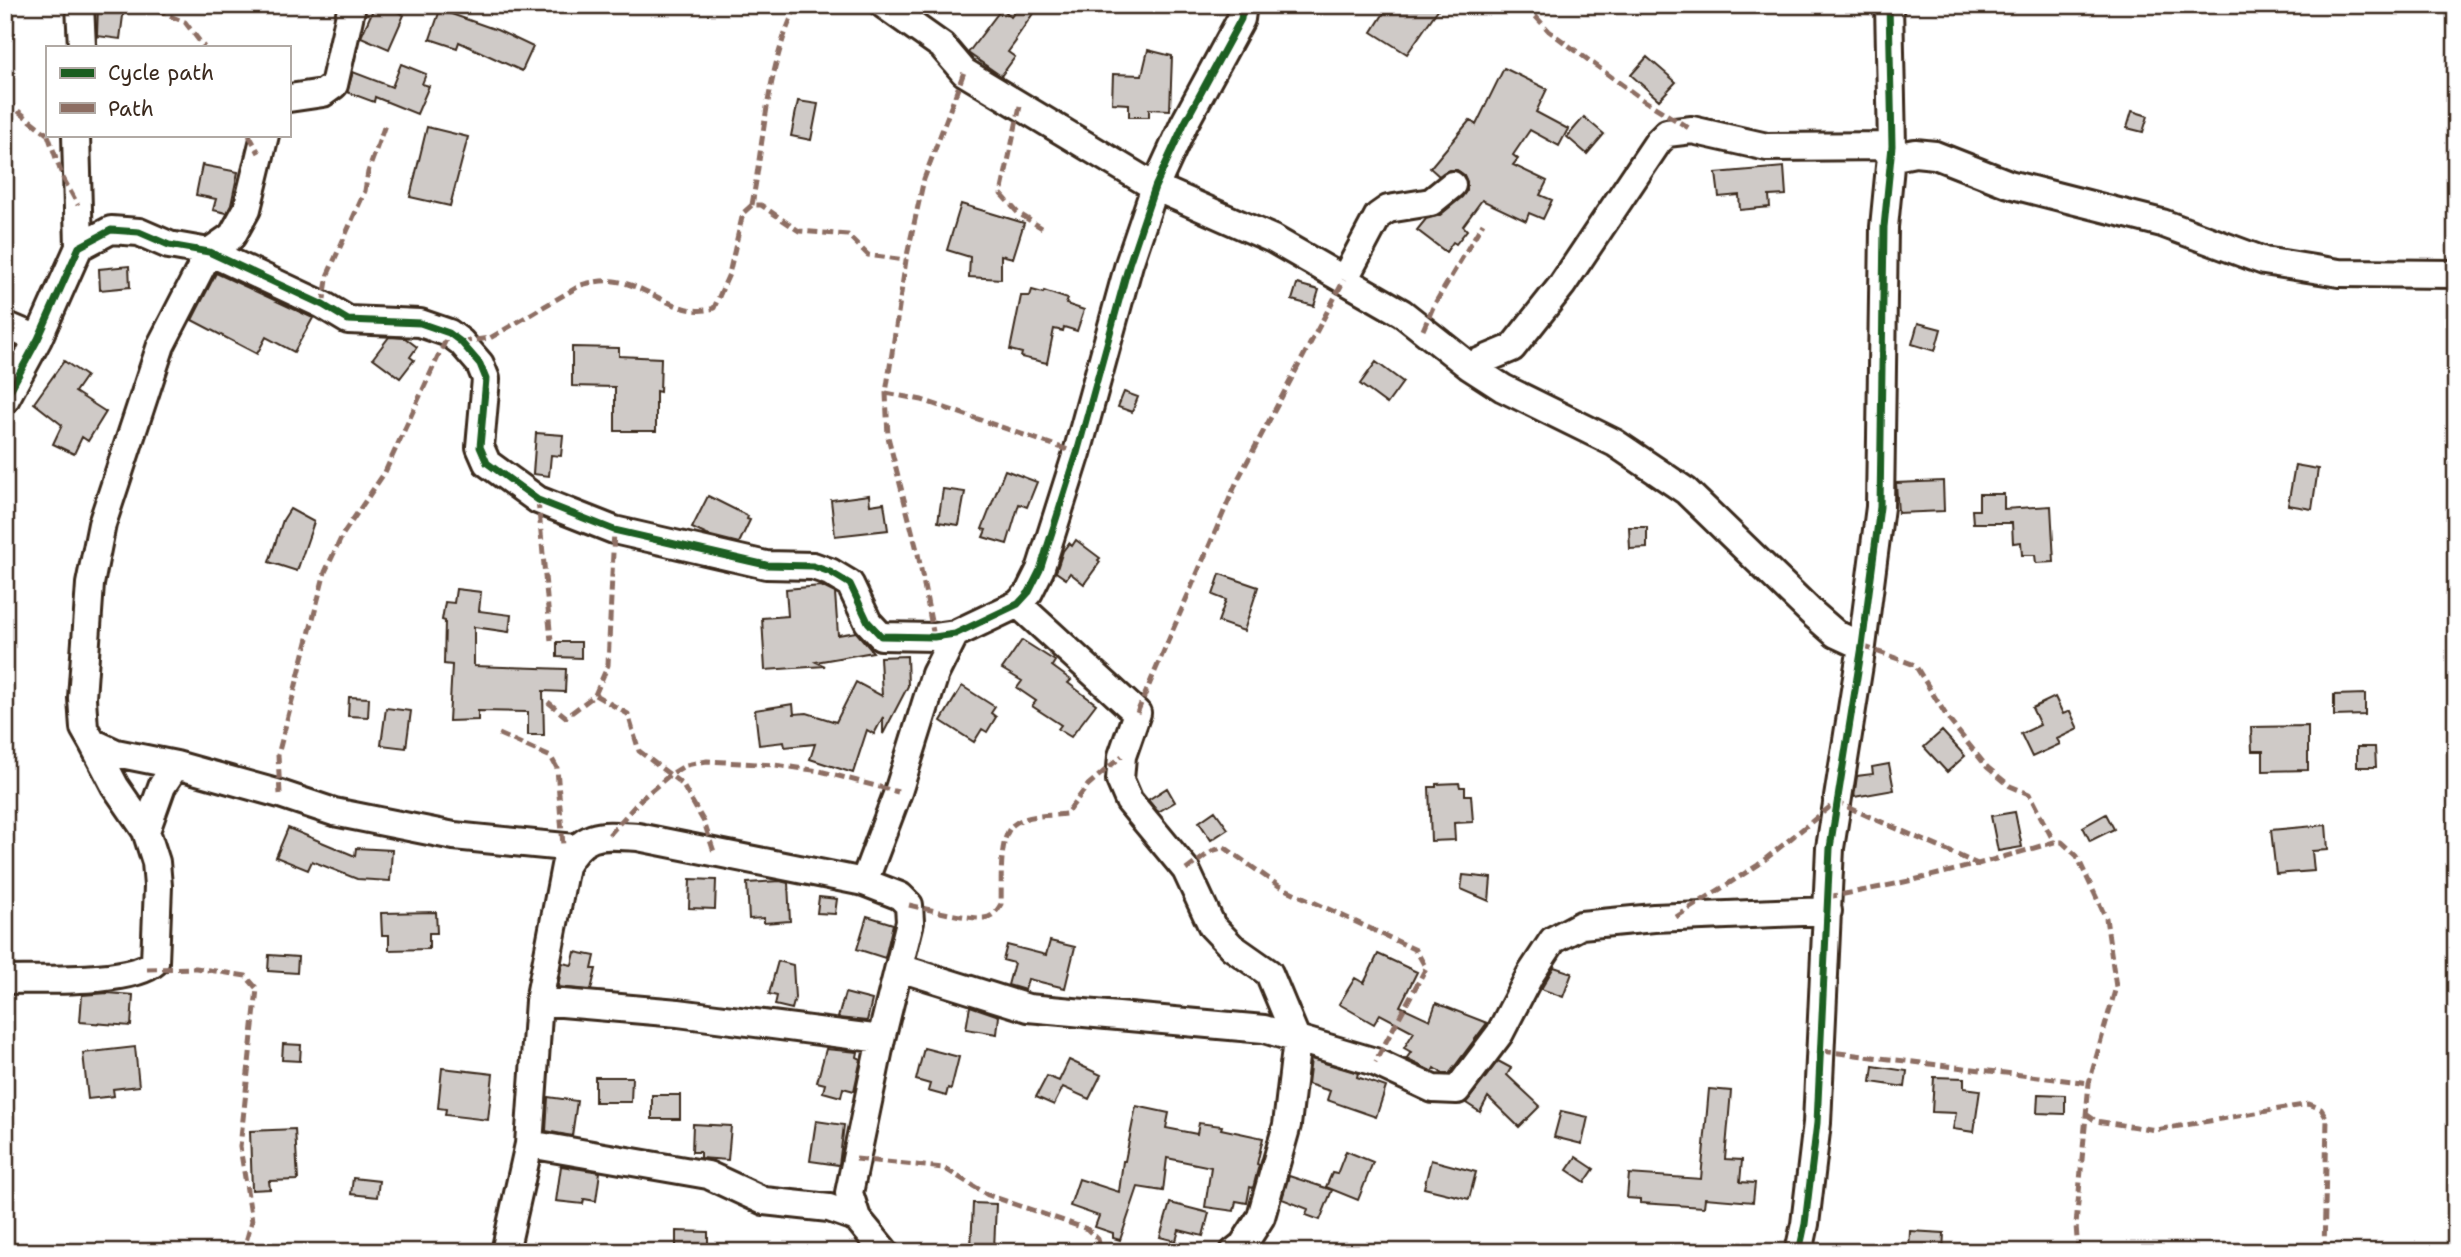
<svg xmlns="http://www.w3.org/2000/svg" width="2461" height="1257" viewBox="0 0 2461 1257" font-family="'Shantell Sans',sans-serif">
	<style>
		.building { fill: #cfcac7; stroke: #3b2a1e; stroke-width: 2 }
		.lines { fill: none; stroke-linecap: round; stroke-linejoin: round }
		.minor-casing { stroke: #3b2a1e; stroke-width: 32 }
		.minor { stroke: #fff; stroke-width: 26 }
		.quiet { stroke: #8d6e63; stroke-width: 5; stroke-dasharray: 10 5; stroke-linecap: butt }
		.cycleway-casing { stroke: #fff; stroke-width: 11 }
		.cycleway { stroke: #1b5e20; stroke-width: 7 }
	</style>
	<rect width="100%" height="100%" fill="#fff"/>
	<filter id="ink" filterUnits="userSpaceOnUse"><feTurbulence type="fractalNoise" baseFrequency=".0143" numOctaves="2"/><feDisplacementMap in="SourceGraphic" scale="14" xChannelSelector="R" yChannelSelector="G"/><feConvolveMatrix kernelMatrix="1 2 1 2 8 2 1 2 1" color-interpolation-filters="sRGB"/></filter>
	<g filter="url(#ink)">
		<path class="building" d="M98 5 124 8 120 39 97 36Z
			M375 5H396L394 10 404 15 389 49 361 37Z
			M1020 5H1024L1034 12 1015 40 1016 41 1008 52 1015 57 1001 76 968 53 1002 8 1011 17Z
			M1389 5H1441L1407 54 1372 32Z
			M440 10 497 30 533 47 522 71 459 42 457 48 430 39Z
			M1148 50 1172 56 1170 110 1149 109V117H1129V104L1112 103 1113 74 1142 75Z
			M1647 57 1676 82 1659 100 1631 75Z
			M401 64 426 74 422 84 429 86 417 114 375 97 374 102 347 92 353 72 392 87Z
			M1504 68 1547 89 1536 112 1568 129 1559 146 1530 130 1513 155 1518 159 1513 165 1547 181 1540 195 1552 200 1543 219 1529 213 1526 221 1482 200 1463 226 1467 230 1456 244 1453 242 1446 252 1417 230 1426 219 1440 215 1462 197 1467 190V182L1464 175 1457 170H1449L1439 176 1430 168 1470 120 1476 125Z
			M798 101 818 104 811 140 791 136Z
			M2132 111 2148 116 2143 132 2127 128Z
			M1584 117 1604 134 1587 154 1567 137Z
			M427 127 468 137 450 206 410 197Z
			M202 165 238 172 231 205 227 213 213 210 216 199 196 195Z
			M1784 167 1786 195 1769 196 1770 207 1740 210 1739 195 1719 197 1716 173Z
			M961 204 1024 223 1013 258 1001 255V279L969 277 970 257 947 250Z
			M129 266 130 287 100 290 99 269Z
			M216 273 313 318 294 352 266 337 257 354 192 320Z
			M1297 284 1319 290 1314 306 1292 300Z
			M1032 290 1043 293 1044 291 1068 299 1066 304 1084 310 1077 331 1064 327 1063 331 1054 329 1047 363 1021 357 1022 353 1010 350 1021 296H1030Z
			M1918 323 1941 329 1935 351 1912 344Z
			M389 337 405 338 417 347 410 357 414 360 400 378 373 358Z
			M572 347 619 348V356L661 358 660 392 656 391V431H615V387L572 386Z
			M64 361 86 376 75 392 106 412 88 441 82 437 74 454 53 444 62 425 34 403Z
			M1376 362 1403 382 1387 404 1360 384Z
			M1124 392 1138 397 1132 412 1118 407Z
			M536 433 563 435 561 456 551 455 549 476 533 474Z
			M2295 465 2318 469 2312 509 2288 505Z
			M1005 470 1037 482 1027 507 1019 504 1007 544 983 537 986 530 982 529Z
			M1943 481 1944 511 1898 513 1896 483Z
			M943 489 965 492 959 525 938 522Z
			M1979 494H2004V509L2051 506 2054 562 2036 563 2035 555H2022L2021 542 2013 543 2012 523H1973L1972 510H1979Z
			M869 495 870 505 884 503 888 530 835 536 831 500Z
			M708 496 748 516 747 519 750 520 739 543 707 535 692 528Z
			M290 509 314 522 297 571 269 562 283 520Z
			M1629 527H1647V548L1630 549Z
			M1076 540 1100 558 1098 560 1100 562 1084 584 1070 573 1066 579 1056 572 1063 551 1069 543 1072 546Z
			M1220 574 1258 587 1244 631 1218 622 1226 600 1213 595Z
			M821 586 835 593 838 635 856 632 873 652 816 662 825 666 765 670 762 618 788 616 786 589Z
			M456 589 481 592 479 611 511 615 509 632 474 627V666L566 669 565 692 543 691 544 735H528V712L478 711V720L449 721 452 665 444 664 445 621 442 620 445 602 454 603Z
			M1022 640 1055 661 1052 666 1071 680 1068 683 1096 704 1071 737 1058 729 1061 725 1032 706 1036 701 1017 688 1022 681 1002 669Z
			M557 642H581V658L557 657Z
			M907 656 908 686 883 734V717L874 734 867 730 853 773 810 759 815 744 785 747 784 742 759 745 755 710 793 704 794 714 807 713 836 722 856 682 882 696 880 657Z
			M962 686 995 707 991 713 996 717 987 732 982 729 974 742 941 721Z
			M2365 694V715L2334 716V695Z
			M349 697 369 698 368 717 348 716Z
			M2055 697 2063 714 2070 711 2078 729 2057 739 2060 744 2032 757 2021 734 2040 725 2032 708Z
			M386 708 411 711 406 748 381 745Z
			M2308 726V770L2263 771V751H2252L2251 727Z
			M1942 731 1965 756 1947 772 1924 747Z
			M2357 747H2375L2376 767H2357Z
			M1889 764 1894 790 1854 797 1857 776 1873 774 1872 767Z
			M1459 783 1460 787H1465V795H1471L1473 822 1454 823 1455 840 1431 841 1429 787H1436V784Z
			M1167 788 1175 802 1158 812 1148 800Z
			M1215 811 1228 829 1211 840 1199 822Z
			M2015 812 2022 847 1998 851 1991 816Z
			M2106 814 2114 829 2090 841 2083 827Z
			M2326 825 2328 850 2312 851 2314 871 2276 874 2271 830Z
			M288 828 355 856 356 848 392 850 390 881 357 879 312 861 308 870 276 857Z
			M1463 875 1491 878 1489 901 1461 889Z
			M690 879 716 880 715 909 689 908Z
			M780 881 788 883 790 921 764 923V918L749 919 747 883Z
			M819 897 837 899 835 914 817 913Z
			M436 912 437 933H429V949L389 950V935H382L381 913Z
			M867 916 893 924 885 958 857 949Z
			M1050 941 1075 947 1065 988 1028 979 1025 990 1008 985 1014 963 1003 960 1007 945 1046 955Z
			M575 952 595 956 592 969H596L591 990 558 987 562 963 572 965Z
			M1378 954 1417 972 1400 1006 1430 1020 1436 1003 1487 1023 1449 1074H1443L1435 1068 1433 1072 1406 1059 1411 1052 1404 1048 1414 1032 1380 1014 1374 1024 1339 1004 1355 978 1364 983Z
			M269 955 298 957 297 973 268 971Z
			M778 961 793 965 795 998 792 1009 775 1005 777 996 769 994Z
			M1554 967 1572 973 1563 997 1541 989Z
			M108 993 133 995 131 1026 80 1022 82 995Z
			M845 993 872 1000 867 1021 838 1018Z
			M970 1006 999 1016 997 1034 966 1029Z
			M283 1044 301 1045 300 1061 282 1060Z
			M135 1047 139 1086 113 1089 114 1096 88 1099 83 1053Z
			M924 1048 959 1057 951 1089 948 1088 946 1096 928 1091 930 1084 916 1080Z
			M826 1049 858 1052 857 1057 861 1059 854 1091 843 1088 841 1097 823 1092 825 1084 817 1082Z
			M1311 1059 1358 1073 1357 1077 1386 1087 1376 1117 1327 1100 1330 1091 1308 1084Z
			M1069 1060 1101 1075 1089 1099 1063 1087 1054 1105 1036 1097 1047 1076 1059 1081Z
			M1498 1061 1511 1068 1507 1075 1540 1106 1519 1127 1488 1097 1480 1112 1466 1103Z
			M1873 1066 1907 1071 1905 1087 1871 1082Z
			M442 1068 493 1074 488 1120 445 1115 446 1109 438 1108Z
			M595 1077H632L631 1102H595Z
			M1934 1077 1964 1078V1088L1980 1090 1974 1132 1953 1129 1956 1113 1932 1112Z
			M1709 1089 1731 1091 1725 1159 1742 1160 1740 1182 1755 1183 1753 1202 1705 1198 1704 1207 1640 1203V1199L1627 1198 1629 1174 1701 1179Z
			M2038 1094 2065 1095V1114L2037 1113Z
			M652 1095H680V1119H652Z
			M548 1097 577 1101 572 1136 546 1131Z
			M1136 1106 1169 1113 1166 1128 1197 1134 1199 1123 1222 1126 1221 1129 1263 1138 1257 1164 1259 1165 1253 1188 1250 1187 1247 1203 1236 1201 1234 1211 1205 1207 1211 1167 1167 1158 1163 1191 1138 1187 1120 1240 1113 1238V1233L1095 1227 1099 1216 1070 1206 1079 1179 1119 1192 1123 1161H1125Z
			M1561 1111 1588 1117 1582 1144 1554 1137Z
			M816 1121 844 1125 839 1165 810 1161Z
			M693 1124 731 1126 728 1160 700 1158V1152H692Z
			M295 1129 298 1180 269 1181 270 1189 252 1190 250 1131Z
			M1346 1151 1373 1162 1358 1200 1326 1187 1332 1173 1337 1174Z
			M1576 1157 1594 1169 1585 1182 1567 1170Z
			M1431 1160 1476 1172 1469 1199 1424 1188Z
			M561 1166 600 1172 596 1201 584 1199 583 1204 556 1201Z
			M1289 1176 1332 1190 1320 1220 1306 1215 1308 1209 1282 1199Z
			M353 1178 379 1181 377 1197 351 1194Z
			M973 1203 996 1204 994 1249 971 1248Z
			M1170 1203 1209 1213 1203 1236 1179 1230 1176 1241 1160 1237Z
			M676 1231 708 1232V1252H676Z
			M1910 1231 1944 1233 1943 1252 1909 1251Z"/>
		<g class="lines">
			<defs>
				<path id="minor" d="M80 5 82 47
					M884 5 942 46 964 72 1155 187 1273 239 1402 313 1469 366 1503 388 1615 443 1686 491 1812 613 1836 634 1862 646
					M289 98 323 93 334 85 352 5
					M76 135 79 247
					M265 135 247 209 232 236 209 252 161 345 102 524 90 584 82 698 84 728 92 742 116 753 176 765 280 794 334 812 454 836 575 848
					M1890 158 1915 153 1935 155 2009 184 2162 223 2264 261 2339 273 2456 274
					M1344 280 1378 216 1388 209 1431 202 1452 185
					M5 325 38 339
					M1469 366 1512 348 1562 285 1658 142 1667 133 1692 130 1767 147 1892 146
					M5 400 38 339 79 247 111 230 139 232 169 245 209 252 323 305 348 320 420 323 449 333 461 342 480 364 486 379 480 447 487 463 538 500 614 530 766 565 813 566 830 572 850 584 868 622 881 636 934 637 955 634 1018 604 1029 592 1040 570 1077 453 1129 264 1155 187 1184 124 1241 19 1243 5
					M1018 604 1137 713 1122 756 1120 780 1129 801 1186 870 1212 926 1232 947 1269 973 1297 1040 1287 1125 1261 1217 1243 1245 1234 1252
					M92 742 115 786 146 831
					M864 882 898 792 935 674 955 634
					M900 968 1028 1008 1264 1029 1375 1062 1433 1089 1457 1090 1500 1033 1530 975 1553 940 1581 925 1654 918 1828 911
					M5 980C39 979 131 984 155 962L158 886 156 862 146 831 162 786 176 765
					M539 1001 678 1013 881 1039
					M529 1144 708 1175 764 1201 829 1208 857 1218
					M505 1252 529 1144 539 1001 565 866C584 831 602 835 638 837L864 882 900 896 909 905 910 922 881 1039 849 1193 857 1218 885 1252
					M1799 1252 1805 1224 1817 1123 1830 848 1862 646 1880 507 1884 227 1892 146 1889 5"/>
			</defs>
			<use href="#minor" class="minor-casing"/>
			<use href="#minor" class="minor"/>
			<path class="quiet" d="M142 5 185 22 204 47
				M1525 5 1549 31 1640 98 1692 130
				M5 105 12 106 47 134
				M1020 106 1001 194 1018 213 1042 228
				M48 135 63 178 78 205
				M249 135 259 153
				M752 205C764 139 767 66 797 5
				M323 305 328 274 365 191 368 172 386 122
				M1423 330 1434 305 1483 223
				M461 342 490 338 581 285C592 282 603 280 614 281 647 284 680 320 714 308L729 274 743 213 752 205H761L799 231 848 235 868 255 906 260
				M886 393 922 400 1077 453
				M538 500 551 641
				M934 637 918 554 888 437 886 393 906 260 924 179 964 72
				M1862 646 1915 665 1949 720 1987 767 2010 786 2029 794 2054 842
				M595 695 628 714 639 751 682 784 704 822 714 852
				M548 702 566 717 595 695 608 665 614 530
				M1137 713 1238 479 1344 280
				M499 734 551 757 557 768 563 846
				M280 794 278 755 325 572 343 534 385 472 449 333
				M609 835 640 800 671 774 686 765 707 761 775 765 820 771 898 792
				M1186 870 1212 851 1224 847 1279 886 1416 950 1426 968 1375 1062
				M1827 897C1905 884 1979 865 2054 842H2062L2077 856 2106 918 2116 987 2089 1083 2076 1225 2078 1252
				M909 905C926 909 967 919 984 918 993 917 997 911 1001 904 1002 885 998 837 1013 825 1025 814 1051 816 1066 814L1088 785 1122 756
				M1676 917 1758 865 1836 802 1980 865
				M147 969 196 968 246 976 257 989 240 1147 252 1221 243 1252
				M1822 1051 2089 1083
				M2086 1114 2096 1121 2156 1130 2309 1104 2321 1109 2327 1119 2324 1252
				M856 1159 944 1168 988 1195 1087 1229 1098 1239 1101 1252"/>
			<defs>
				<path id="cycleway" d="M5 400 38 339 79 247 111 230 139 232 169 245 209 252 323 305 348 320 420 323 449 333 461 342 480 364 486 379 480 447 487 463 538 500 614 530 766 565 813 566 830 572 850 584 868 622 881 636 934 637 955 634 1018 604 1029 592 1040 570 1077 453 1129 264 1155 187 1184 124 1241 19 1243 5
					M1799 1252 1805 1224 1817 1123 1830 848 1862 646 1880 507 1884 227 1892 146 1889 5"/>
			</defs>
			<use href="#cycleway" class="cycleway-casing"/>
			<use href="#cycleway" class="cycleway"/>
		</g>
	</g>
	<rect width="2461" height="1257" fill="none" stroke="#fff" stroke-width="28"/>
	<rect x="14" y="14" width="2433" height="1229" fill="none" stroke="#3b2a1e" stroke-width="2.5" filter="url(#ink)"/>
	<rect x="46" y="46" width="245" height="91" fill="#ffffff" stroke="#b1aaa5" stroke-width="2"/>
	<rect x="60" y="68" width="35" height="10" fill="#1b5e20" stroke="#b1aaa5" stroke-width="2"/>
	<text x="108" y="80" font-size="21" fill="#3b2a1e">Cycle path</text>
	<rect x="60" y="103" width="35" height="10" fill="#8d6e63" stroke="#b1aaa5" stroke-width="2"/>
	<text x="108" y="116" font-size="21" fill="#3b2a1e">Path</text>
</svg>
